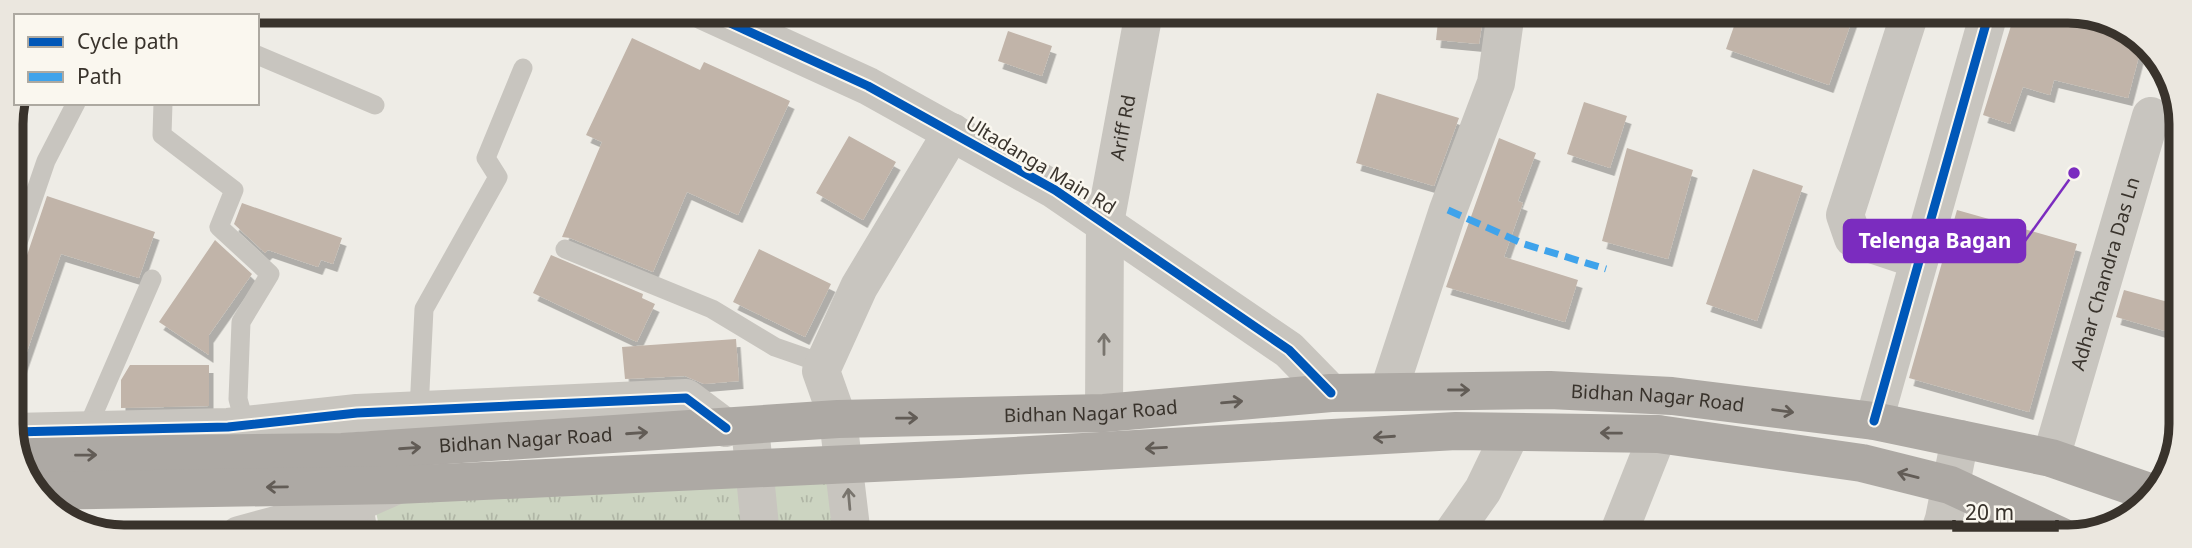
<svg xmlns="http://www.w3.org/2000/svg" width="2192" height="548" viewBox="0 0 2192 548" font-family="'Noto Sans',sans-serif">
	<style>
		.grass { fill: url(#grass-tufts) }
		.building { fill: #c1b4a9; filter: url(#shadow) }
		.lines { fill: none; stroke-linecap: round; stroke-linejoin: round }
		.service { stroke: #c8c5bf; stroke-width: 19 }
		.minor { stroke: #c8c5bf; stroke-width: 38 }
		.tertiary { stroke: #c8c5bf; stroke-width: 38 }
		.primary { stroke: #ada9a4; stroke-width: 38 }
		.quiet { stroke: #3fa3eb; stroke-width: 7; stroke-dasharray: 14 7; stroke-linecap: butt }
		.cycleway-casing { stroke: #faf7ef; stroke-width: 13 }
		.cycleway { stroke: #0057b8; stroke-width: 9 }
		.oneway { stroke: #79756e }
		.oneway2 { stroke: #625c56 }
		.labels { text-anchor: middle; stroke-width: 5; stroke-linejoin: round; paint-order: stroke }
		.street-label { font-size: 19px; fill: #39332c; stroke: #faf7ef }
		.rim { fill: none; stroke: #39332c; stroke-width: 9 }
		.leader { fill: none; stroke: #7b2cbf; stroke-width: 2.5 }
		.callout-dot { fill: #7b2cbf; stroke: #faf7ef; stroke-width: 2.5 }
		.callout { fill: #7b2cbf; stroke: #7b2cbf; stroke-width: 2.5 }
		.callout-label { font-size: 21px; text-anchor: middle; font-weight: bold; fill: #fff }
	</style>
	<defs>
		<pattern id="grass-tufts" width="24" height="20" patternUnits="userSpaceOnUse" patternTransform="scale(1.75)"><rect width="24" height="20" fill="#ccd4c1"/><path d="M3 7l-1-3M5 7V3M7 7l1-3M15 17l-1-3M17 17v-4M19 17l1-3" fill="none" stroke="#b0b6a6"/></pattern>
		<filter id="shadow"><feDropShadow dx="4.5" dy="8" stdDeviation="0" flood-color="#0004"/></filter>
	</defs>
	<rect width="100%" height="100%" fill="#eeece6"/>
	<path class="grass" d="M836 462 843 536H776L769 469Z
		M745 472 752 536H381L375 507 433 487Z"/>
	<path class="building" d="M1439 12H1484L1479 44 1436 40Z
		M1739 12H1855L1829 85 1726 49Z
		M2015 13H2060L2120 28 2143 41 2128 98 2054 80 2050 95 2023 87 2010 124 1983 115Z
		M1008 31 1052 46 1042 76 998 61Z
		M632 38 700 70 704 62 790 101 738 215 687 192 653 272 570 238 562 237 602 142 586 135Z
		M1377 93 1459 118 1434 186 1356 163Z
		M1584 102 1627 116 1610 168 1567 154Z
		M849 136 896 162 863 220 816 193Z
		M1499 138 1536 153 1518 201 1523 203 1504 257 1578 280 1565 322 1446 287Z
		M1627 148 1693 170 1668 259 1602 241Z
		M1753 169 1803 186 1757 321 1706 304Z
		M11 184 24 188 11 224Z
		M47 196 155 232 139 278 61 254 16 383 12 382V272L24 264Z
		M242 203 342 238 333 264 321 260 318 267 268 250 265 253 234 224Z
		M1957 210 2077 244 2029 412 1909 378Z
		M215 240 252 274 209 335V355L159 322Z
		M759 249 831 284 805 337 733 302Z
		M551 255 643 294 642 298 655 304 637 342 533 293Z
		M2124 290 2179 305V335L2116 317Z
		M736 339 739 381 704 384 685 376 625 379 622 347Z
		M130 365H209V406L121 408V380Z"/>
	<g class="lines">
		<path class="service" d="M112 16V15
			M186 16 188 11
			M257 55 375 105
			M163 103 162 135 234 190 219 227 270 274 241 322 238 399 245 425
			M2151 116 2179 119
			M565 249 712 309 775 347 824 364
			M12 260 46 161 76 103
			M419 410 424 309 498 177 486 158 523 68
			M86 431 152 279"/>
		<g class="minor">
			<path d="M704 11 868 86 1055 190 1289 350 1331 393"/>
			<path d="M1910 13 1845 215 1853 238 1919 260"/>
			<path d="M1389 390 1448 210 1496 83 1506 12"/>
			<path id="s1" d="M1104 413 1105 223 1144 12"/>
			<path d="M838 419 821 371 824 364 859 287 952 132"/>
			<path d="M1874 421 1989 13"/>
			<path id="s2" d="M2051 458 2151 116"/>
			<path d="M354 504 359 536"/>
			<path d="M1450 537 1483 490 1511 432"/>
			<path d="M1617 537 1658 434"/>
			<path d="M1938 537 1944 519 1960 439"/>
		</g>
		<path class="tertiary" d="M838 419 852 536
			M750 427 761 536
			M13 432 228 427 357 413 686 398 726 428
			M239 535 354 504 397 485"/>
		<g class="primary">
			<path id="s3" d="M18 456 342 452 838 419 1104 413 1331 393 1550 390 1672 396 1874 421 2051 458 2152 493"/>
			<path d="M36 491 397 485 959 459 1456 431 1658 434 1862 463 1950 485 2062 537"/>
		</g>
		<path class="quiet" d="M1448 210 1524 244 1606 269"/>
		<defs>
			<path id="cycleway" d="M704 11 868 86 1055 190 1289 350 1331 393
				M1874 421 1989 13
				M13 432 228 427 357 413 686 398 726 428"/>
		</defs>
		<use href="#cycleway" class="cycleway-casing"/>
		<use href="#cycleway" class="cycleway"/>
	</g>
	<defs><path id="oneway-shaft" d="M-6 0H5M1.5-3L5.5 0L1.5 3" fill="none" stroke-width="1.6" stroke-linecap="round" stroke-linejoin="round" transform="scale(1.75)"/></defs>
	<g class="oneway">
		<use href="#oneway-shaft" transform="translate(1104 344) rotate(-90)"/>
		<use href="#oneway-shaft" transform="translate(849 499) rotate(-95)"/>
	</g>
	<g class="oneway2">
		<use href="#oneway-shaft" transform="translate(1459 390)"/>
		<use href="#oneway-shaft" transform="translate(1232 402) rotate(-5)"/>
		<use href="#oneway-shaft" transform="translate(1783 411) rotate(8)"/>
		<use href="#oneway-shaft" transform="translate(907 418) rotate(-1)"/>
		<use href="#oneway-shaft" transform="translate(637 433) rotate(-4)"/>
		<use href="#oneway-shaft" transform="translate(1611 433) rotate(-179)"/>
		<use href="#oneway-shaft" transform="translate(1384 437) rotate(176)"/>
		<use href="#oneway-shaft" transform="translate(410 448) rotate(-4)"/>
		<use href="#oneway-shaft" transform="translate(1156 448) rotate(177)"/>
		<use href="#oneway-shaft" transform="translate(86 455) rotate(-1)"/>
		<use href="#oneway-shaft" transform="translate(1908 475) rotate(-166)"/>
		<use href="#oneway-shaft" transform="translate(277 487) rotate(179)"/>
	</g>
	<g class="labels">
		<g class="street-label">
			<text dy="7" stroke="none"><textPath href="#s1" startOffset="287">Ariff Rd</textPath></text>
			<text transform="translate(1041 165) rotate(31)" y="7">Ultadanga Main Rd</text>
			<text dy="7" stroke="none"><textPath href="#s2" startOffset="192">Adhar Chandra Das Ln</textPath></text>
			<text dy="7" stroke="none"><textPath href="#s3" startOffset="1642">Bidhan Nagar Road</textPath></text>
			<text dy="7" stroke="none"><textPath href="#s3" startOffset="1074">Bidhan Nagar Road</textPath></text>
			<text dy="7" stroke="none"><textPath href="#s3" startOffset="508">Bidhan Nagar Road</textPath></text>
		</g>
	</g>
	<path d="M0 0H2192V548H0ZM124 23H2068A101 101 0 0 1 2169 124V424A101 101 0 0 1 2068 525H124A101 101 0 0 1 23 424V124A101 101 0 0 1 124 23Z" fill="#ebe7df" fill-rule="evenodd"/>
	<path class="rim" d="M124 23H2068A101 101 0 0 1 2169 124V424A101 101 0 0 1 2068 525H124A101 101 0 0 1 23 424V124A101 101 0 0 1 124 23Z"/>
	<path class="leader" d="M2074 173L2025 241"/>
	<circle class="callout-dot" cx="2074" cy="173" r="7"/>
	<rect class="callout" x="1844" y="220" width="181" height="42" rx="7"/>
	<g class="callout-label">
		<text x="1935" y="248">Telenga Bagan</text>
	</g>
	<rect x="14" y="14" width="245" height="91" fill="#faf7ef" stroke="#ada9a1" stroke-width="2"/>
	<rect x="28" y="37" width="35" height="10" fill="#0057b8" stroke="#ada9a1" stroke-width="2"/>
	<text x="77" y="49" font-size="21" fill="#39332c">Cycle path</text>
	<rect x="28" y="72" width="35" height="10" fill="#3fa3eb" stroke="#ada9a1" stroke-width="2"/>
	<text x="77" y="84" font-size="21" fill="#39332c">Path</text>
	<path d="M1954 520v10h103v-10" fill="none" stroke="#39332c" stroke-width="3.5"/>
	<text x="1965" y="520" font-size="21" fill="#39332c" stroke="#faf7ef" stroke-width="5" paint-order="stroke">20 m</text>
</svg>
